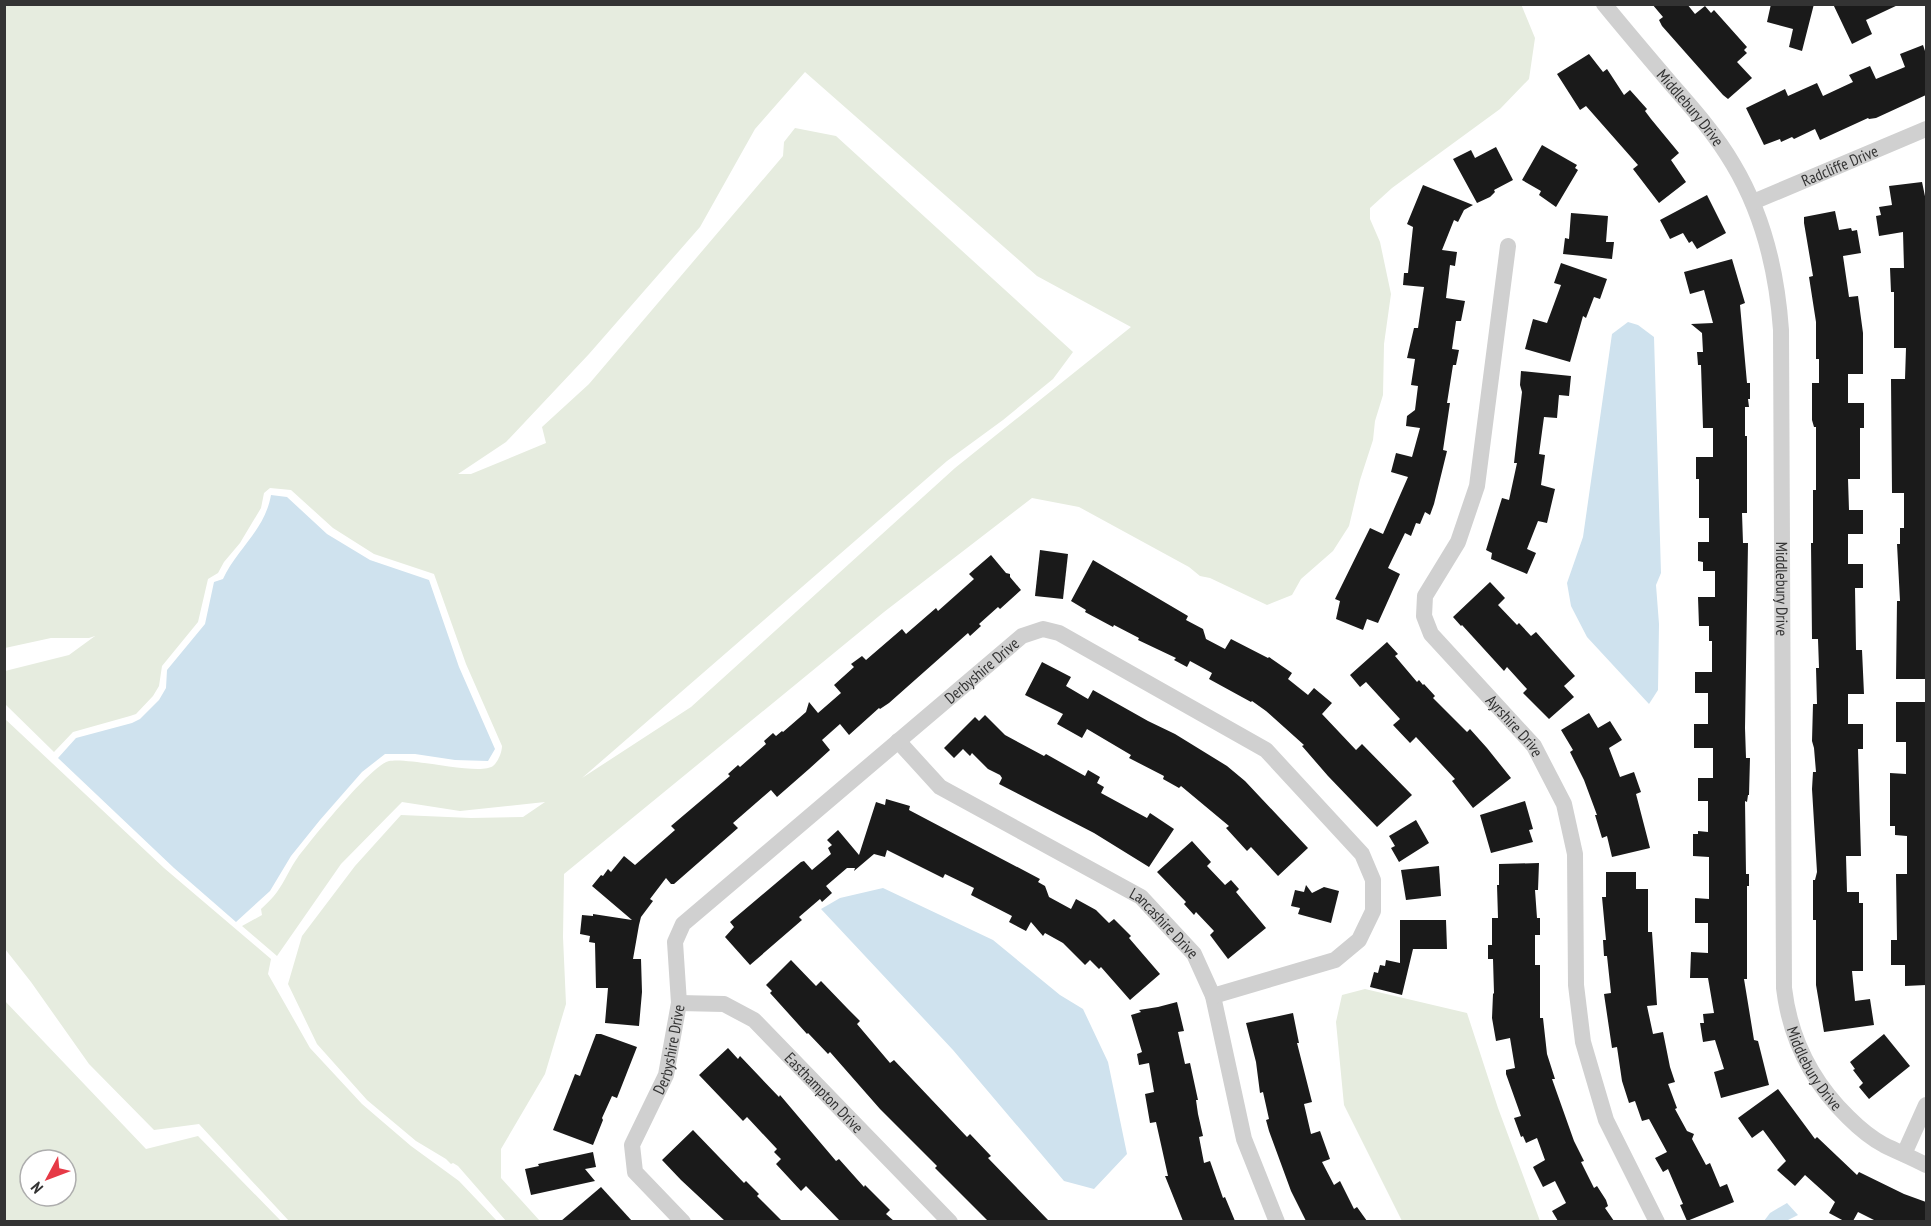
<svg xmlns="http://www.w3.org/2000/svg" width="1931" height="1226" viewBox="0 0 1931 1226" font-family="'PT Sans Narrow',sans-serif">
	<rect width="100%" height="100%" fill="#fff"/>
	<!-- green -->
	<g fill="#e6ecdf" fill-rule="evenodd">
		<path d="M1521 4 1535 38 1529 79 1500 109 1392 188 1370 208V219L1380 242 1391 294 1384 344 1383 395 1375 421 1373 440 1360 480 1349 526 1333 551 1301 579 1292 595 1267 605 1210 578 1200 576 1189 567 1079 507 1032 498 884 612 564 874 563 937 566 1004 545 1074 501 1149V1178L540 1221H506L458 1166 453 1163 451 1164 446 1159 416 1141 367 1100 317 1044 288 984 302 936 355 866 401 815 471 818 523 817 545 802 460 811 402 802 341 864 277 956 242 926 262 915 261 909C267 903 273 898 277 892 285 881 290 868 298 857 312 839 371 765 389 761 410 757 480 776 493 766 498 762 502 752 502 746L466 664 434 574 374 554 333 528 291 490 270 488 264 493 261 508 240 543 224 562 218 573 208 579 198 622 162 666 159 686 153 696 136 714 130 716 73 732 54 752 5 704V671L69 655 95 636 89 638H51L5 648V5ZM805 72 1037 276 1131 327 955 468 691 707 582 778 947 461 1003 420 1053 379 1073 352 836 136 795 128 784 142 783 156 589 384 542 427 546 443 471 474H458L506 442 589 354 700 227 755 129Z"/>
		<polygon points="4,718 164,868 271,959 268,974 310,1048 362,1104 411,1146 459,1181 497,1221 289,1221 199,1124 154,1130 89,1064 31,982 5,949"/>
		<polygon points="1365,989 1467,1013 1498,1108 1540,1221 1402,1221 1344,1105 1336,1022 1342,995"/>
		<path d="M4 1000 146 1149 198 1136 281 1221H5ZM30 1160H66V1196H30Z"/>
	</g>
	<!-- water -->
	<g fill="#cfe2ee">
		<polygon points="1628,322 1638,325 1654,337 1661,573 1656,585 1659,624 1658,690 1649,704 1587,637 1571,606 1567,583 1583,537 1612,334"/>
		<path d="M271 495 287 497 327 534 370 560 429 580 459 667 495 749 488 761 455 760 415 754H385L362 772 320 820 291 856 270 891 236 922 174 868 58 758 76 738 132 723 140 719 159 700 166 688 167 670 205 624 214 582 223 579C237 549 265 530 271 495Z"/>
		<polygon points="883,888 993,940 1060,995 1083,1009 1108,1062 1127,1154 1094,1189 1064,1181 953,1050 821,909 840,898"/>
		<polygon points="1787,1203 1798,1215 1786,1221 1764,1221 1770,1213"/>
	</g>
	<!-- building -->
	<g fill="#1a1a1a">
		<polygon points="1652,4 1687,4 1695,14 1705,6 1711,13 1714,10 1747,47 1744,50 1747,53 1737,62 1752,78 1728,99 1723,95 1662,26 1659,20 1663,17"/>
		<polygon points="1771,4 1814,4 1802,51 1789,47 1793,29 1767,22"/>
		<polygon points="1833,4 1900,4 1866,20 1872,34 1852,44"/>
		<polygon points="1923,45 1926,54 1926,95 1876,118 1869,119 1868,118 1820,140 1815,129 1794,139 1792,137 1781,142 1780,139 1764,145 1746,108 1785,89 1788,96 1817,83 1823,96 1853,82 1849,75 1870,66 1876,79 1905,67 1900,54"/>
		<polygon points="1589,54 1603,72 1607,69 1611,75 1624,95 1630,90 1647,109 1645,111 1651,119 1679,153 1671,160 1686,182 1659,203 1633,169 1638,165 1586,106 1580,110 1557,74"/>
		<polygon points="1542,145 1577,165 1575,168 1578,170 1556,207 1539,195 1541,191 1522,180"/>
		<polygon points="1496,147 1513,180 1494,190 1495,192 1490,197 1477,203 1453,159 1471,150 1475,158"/>
		<polygon points="1922,182 1926,201 1926,679 1896,679 1897,601 1900,601 1897,544 1900,544 1900,528 1904,528 1904,493 1892,493 1891,379 1905,379 1906,348 1894,348 1894,292 1891,292 1890,268 1904,268 1903,232 1879,236 1876,216 1881,215 1879,207 1892,205 1889,186"/>
		<polygon points="1423,185 1473,205 1464,210 1458,222 1454,220 1442,250 1457,252 1455,266 1450,265 1446,298 1465,301 1461,321 1456,321 1452,349 1459,350 1456,365 1453,365 1447,403 1450,403 1443,450 1447,451 1434,504 1430,515 1425,512 1420,524 1416,523 1411,536 1405,533 1388,568 1400,574 1378,623 1367,619 1363,630 1336,619 1340,601 1335,599 1370,528 1383,534 1408,477 1391,472 1396,453 1412,457 1420,428 1406,426 1407,416 1415,410 1418,386 1411,385 1415,359 1407,358 1414,328 1418,328 1424,287 1403,285 1404,273 1408,273 1413,227 1407,224"/>
		<polygon points="1707,195 1726,233 1697,249 1692,241 1689,243 1683,233 1670,239 1660,220"/>
		<polygon points="1835,211 1839,230 1851,228 1852,231 1857,230 1861,253 1843,256 1849,297 1858,296 1863,333 1863,374 1848,374 1848,403 1864,403 1864,428 1860,428 1860,479 1848,479 1849,510 1863,510 1863,534 1848,534 1848,564 1863,564 1863,588 1855,588 1856,650 1862,650 1864,694 1848,694 1848,724 1863,724 1863,749 1858,749 1861,856 1846,856 1847,892 1859,892 1859,903 1863,903 1863,971 1852,971 1855,1001 1870,999 1874,1025 1824,1032 1816,985 1816,920 1813,920 1813,880 1815,880 1817,872 1812,789 1813,772 1816,772 1814,748 1812,741 1813,704 1817,704 1816,668 1819,668 1818,639 1812,639 1811,543 1813,543 1813,490 1816,490 1816,427 1814,427 1812,420 1812,383 1819,383 1819,359 1816,359 1816,322 1809,277 1813,276 1804,223 1804,217"/>
		<polygon points="1571,213 1608,216 1606,242 1614,242 1612,259 1563,254 1565,238 1569,239"/>
		<polygon points="1732,259 1745,303 1740,305 1747,383 1750,383 1750,399 1748,399 1749,407 1745,407 1745,436 1747,436 1747,513 1742,513 1743,543 1748,543 1745,728 1746,758 1750,758 1749,795 1748,795 1747,802 1745,801 1746,874 1749,874 1749,886 1747,886 1747,979 1744,979 1754,1040 1758,1041 1769,1085 1721,1098 1714,1072 1724,1069 1715,1040 1703,1042 1700,1023 1704,1023 1703,1014 1714,1013 1708,978 1690,978 1691,952 1708,953 1708,923 1695,923 1695,898 1709,899 1709,857 1693,856 1693,834 1698,834 1698,831 1708,832 1708,801 1698,801 1698,778 1713,778 1713,748 1694,748 1694,724 1708,724 1708,693 1695,693 1695,672 1712,672 1712,641 1709,641 1709,626 1699,626 1698,597 1715,597 1715,571 1703,571 1703,562 1698,561 1698,542 1709,542 1709,518 1699,518 1699,479 1696,479 1696,457 1713,457 1713,428 1703,428 1701,365 1698,365 1697,352 1703,352 1702,333 1691,324 1713,323 1704,290 1690,294 1684,272"/>
		<polygon points="1561,263 1607,279 1600,299 1594,297 1586,318 1583,316 1570,362 1525,349 1533,319 1547,323 1561,285 1554,283"/>
		<polygon points="1521,371 1571,376 1569,396 1559,395 1557,418 1544,417 1539,454 1545,455 1541,485 1555,489 1547,523 1538,521 1527,549 1536,553 1527,574 1491,559 1492,553 1486,550 1502,498 1509,500 1517,463 1514,463 1522,392 1520,385"/>
		<polygon points="1040,550 1068,554 1063,599 1035,596"/>
		<polygon points="991,555 1006,573 1010,574 1010,577 1021,590 1000,609 998,607 979,624 981,626 970,636 968,633 889,703 880,709 879,708 849,735 840,724 822,740 830,750 809,769 777,797 771,790 733,823 738,828 674,884 671,884 666,878 650,899 653,901 641,917 639,925 633,959 641,959 642,992 639,1026 605,1023 608,988 596,988 595,943 589,942 590,936 580,934 582,915 593,916 593,914 632,920 592,886 601,875 603,876 608,869 611,872 624,856 635,865 675,830 671,826 730,776 728,774 738,765 740,767 766,744 764,741 773,733 776,736 782,731 783,732 806,712 809,702 818,713 841,693 834,685 854,667 851,664 862,656 866,660 902,629 906,634 936,608 938,611 974,579 969,574"/>
		<polygon points="1093,560 1188,616 1186,620 1203,629 1206,639 1225,649 1231,639 1268,658 1269,657 1292,673 1288,679 1308,695 1314,688 1332,703 1322,714 1356,750 1362,744 1412,795 1377,827 1328,776 1302,746 1304,745 1266,711 1252,701 1251,702 1209,679 1212,673 1190,661 1187,667 1174,660 1176,658 1138,640 1139,638 1114,625 1113,627 1085,612 1086,610 1071,601"/>
		<polygon points="1490,582 1505,598 1498,605 1517,625 1519,623 1531,636 1536,632 1575,676 1564,686 1574,697 1549,719 1523,693 1527,689 1507,667 1504,671 1462,625 1461,626 1453,617"/>
		<polygon points="1387,642 1398,654 1395,656 1417,682 1419,680 1423,685 1424,684 1435,696 1433,698 1467,732 1470,729 1487,748 1511,778 1473,808 1452,781 1455,779 1416,737 1410,743 1393,725 1400,719 1366,682 1360,687 1350,675"/>
		<polygon points="1042,662 1071,677 1066,686 1088,699 1093,690 1148,721 1175,734 1227,766 1245,781 1308,848 1278,876 1251,847 1247,851 1226,828 1229,826 1181,786 1179,788 1163,779 1164,776 1129,758 1131,755 1087,729 1082,738 1057,724 1063,714 1025,695"/>
		<polygon points="1896,702 1926,702 1926,985 1905,986 1905,965 1891,965 1891,940 1897,940 1896,874 1907,874 1907,836 1895,835 1895,826 1890,826 1890,773 1906,774 1906,742 1896,742"/>
		<polygon points="1589,713 1598,728 1610,721 1622,740 1609,748 1620,777 1634,772 1641,792 1636,794 1650,848 1612,857 1607,836 1602,838 1595,815 1597,815 1584,780 1570,752 1573,750 1561,730"/>
		<polygon points="985,715 1005,735 1044,756 1046,754 1085,776 1088,770 1100,777 1097,783 1104,787 1101,793 1147,818 1150,813 1174,829 1149,867 1094,833 999,784 1002,778 1000,775 988,769 972,753 970,756 963,749 954,758 944,748 975,717 979,721"/>
		<polygon points="886,799 910,806 909,810 1040,879 1038,882 1045,886 1049,897 1071,909 1076,899 1096,910 1109,923 1114,919 1131,936 1129,938 1160,974 1130,1000 1101,967 1099,969 1090,960 1085,965 1063,943 1045,933 1043,936 1031,922 1026,931 1009,922 1012,916 971,895 974,888 945,874 943,878 887,850 885,857 874,854 854,871 855,868 847,868 826,886 832,893 822,902 820,899 799,917 802,920 750,965 725,937 734,927 730,922 801,862 804,861 812,870 831,854 828,848 832,845 827,840 838,830 859,855 876,802 885,805"/>
		<polygon points="1525,801 1533,829 1529,830 1533,842 1491,853 1480,815"/>
		<polygon points="1416,820 1429,843 1399,862 1391,848 1395,846 1389,836"/>
		<polygon points="1192,841 1211,862 1207,866 1225,885 1231,880 1239,889 1236,892 1266,928 1228,959 1210,935 1214,931 1196,912 1194,915 1184,904 1186,902 1157,872"/>
		<polygon points="1539,863 1538,890 1535,890 1537,918 1540,918 1540,935 1535,935 1535,965 1540,965 1540,1018 1543,1018 1547,1054 1555,1079 1552,1079 1574,1141 1584,1161 1581,1162 1594,1188 1597,1186 1606,1200 1608,1206 1605,1208 1614,1221 1558,1221 1552,1211 1566,1203 1555,1181 1543,1187 1533,1167 1545,1160 1537,1138 1526,1143 1523,1136 1521,1137 1514,1118 1521,1116 1506,1074 1506,1070 1515,1068 1510,1038 1496,1041 1492,1018 1493,994 1494,993 1493,959 1488,959 1488,945 1492,945 1492,918 1498,918 1497,885 1499,885 1499,864"/>
		<polygon points="1439,866 1441,896 1406,900 1401,870"/>
		<polygon points="1606,872 1636,872 1636,889 1648,889 1648,932 1652,932 1657,1005 1647,1006 1653,1034 1663,1032 1670,1067 1675,1082 1668,1084 1677,1108 1675,1109 1687,1131 1694,1134 1692,1139 1706,1165 1710,1163 1720,1187 1727,1184 1734,1202 1687,1221 1680,1205 1683,1204 1668,1169 1663,1172 1655,1158 1667,1152 1649,1119 1642,1121 1635,1101 1629,1103 1622,1081 1617,1047 1612,1048 1604,994 1611,993 1607,956 1604,956 1603,940 1606,940 1602,897 1606,897"/>
		<polygon points="1306,885 1312,893 1324,887 1339,891 1331,923 1298,914 1300,908 1291,906 1295,890 1304,892"/>
		<polygon points="1400,920 1446,920 1447,949 1413,949 1402,995 1370,987 1374,972 1378,973 1380,965 1385,966 1386,960 1400,963"/>
		<polygon points="791,960 816,986 821,981 847,1008 860,1021 857,1024 890,1063 894,1060 967,1137 970,1134 991,1156 988,1158 1049,1221 988,1221 935,1168 937,1166 880,1109 830,1052 828,1054 808,1033 807,1034 770,993 772,991 766,985"/>
		<polygon points="1177,1002 1184,1031 1178,1032 1185,1064 1190,1063 1198,1100 1196,1100 1198,1114 1203,1136 1199,1137 1204,1163 1210,1161 1223,1198 1225,1197 1235,1221 1183,1221 1165,1176 1168,1176 1156,1122 1150,1123 1145,1094 1154,1092 1149,1063 1139,1065 1137,1054 1142,1052 1131,1015 1141,1012 1139,1010 1158,1007"/>
		<polygon points="1293,1013 1299,1043 1297,1043 1312,1102 1304,1104 1311,1134 1320,1131 1330,1159 1322,1162 1334,1185 1340,1181 1354,1209 1357,1207 1367,1221 1306,1221 1291,1191 1269,1131 1266,1120 1269,1119 1263,1092 1260,1093 1256,1062 1246,1023"/>
		<polygon points="596,1034 601,1034 637,1047 617,1098 612,1096 602,1118 603,1120 593,1145 553,1130 575,1074 580,1076"/>
		<polygon points="1884,1034 1910,1066 1869,1099 1859,1087 1863,1083 1853,1070 1855,1069 1850,1062"/>
		<polygon points="728,1048 738,1059 740,1056 779,1097 780,1095 836,1161 839,1159 864,1187 865,1185 890,1210 886,1214 894,1221 840,1221 806,1186 801,1191 776,1164 781,1159 774,1152 777,1149 747,1117 743,1121 699,1075"/>
		<polygon points="1778,1089 1815,1139 1817,1137 1857,1175 1859,1172 1904,1194 1926,1202 1926,1221 1876,1221 1858,1212 1853,1221 1844,1221 1829,1213 1835,1202 1805,1175 1795,1186 1777,1170 1786,1161 1763,1130 1752,1138 1738,1118"/>
		<polygon points="693,1130 744,1183 746,1181 759,1194 757,1196 782,1221 725,1221 681,1180 662,1160"/>
		<polygon points="593,1152 596,1167 585,1169 595,1181 531,1195 525,1169 539,1166 538,1164"/>
		<polygon points="601,1187 632,1221 561,1221"/>
	</g>
	<g fill="none" stroke-linecap="round" stroke-linejoin="round">
		<!-- minor -->
		<g stroke="#d0d0d0" stroke-width="16">
			<path id="s1" d="M1604 4C1626 31 1649 58 1672 85 1694 110 1716 135 1733 164 1763 214 1777 273 1781 330L1784 988C1790 1038 1812 1082 1848 1117 1859 1128 1871 1138 1884 1145 1898 1152 1913 1158 1926 1165"/>
			<path id="s2" d="M1753 202 1926 129"/>
			<path id="s3" d="M1508 246 1477 486 1458 542 1425 596 1424 616 1431 634 1534 746 1564 804 1575 854 1576 985 1583 1042 1606 1120 1657 1222"/>
			<path id="s4" d="M898 741 940 787 1141 897 1194 954 1213 996 1244 1139 1277 1222"/>
			<path id="s5" d="M679 1003 724 1004 754 1020 950 1222"/>
			<polyline points="1904,1154 1926,1105"/>
			<path id="s6" d="M683 1222 635 1172 632 1145 666 1075 679 1003 675 942 683 924 1022 636 1043 629 1059 633 1266 750 1362 854 1373 880V911L1359 940 1335 960 1213 996"/>
		</g>
	</g>
	<g text-anchor="middle" stroke-width="6" stroke-linejoin="round" paint-order="stroke">
		<!-- street labels -->
		<g font-size="16" fill="#333" stroke="#fff">
			<text dy="6" stroke="none"><textPath href="#s1" startOffset="135">Middlebury Drive</textPath></text>
			<text dy="6" stroke="none"><textPath href="#s2" startOffset="94">Radcliffe Drive</textPath></text>
			<text dy="6" stroke="none"><textPath href="#s1" startOffset="639">Middlebury Drive</textPath></text>
			<text dy="6" stroke="none"><textPath href="#s6" startOffset="720">Derbyshire Drive</textPath></text>
			<text dy="6" stroke="none"><textPath href="#s3" startOffset="528">Ayrshire Drive</textPath></text>
			<text dy="6" stroke="none"><textPath href="#s4" startOffset="326">Lancashire Drive</textPath></text>
			<text dy="6" stroke="none"><textPath href="#s6" startOffset="200">Derbyshire Drive</textPath></text>
			<text dy="6" stroke="none"><textPath href="#s1" startOffset="1125">Middlebury Drive</textPath></text>
			<text dy="6" stroke="none"><textPath href="#s5" startOffset="180">Easthampton Drive</textPath></text>
		</g>
	</g>
	<!-- border -->
	<rect width="1931" height="1226" fill="none" stroke="#333333" stroke-width="12"/>
	<!-- north arrow -->
	<g transform="translate(48 1178) rotate(229)"><circle r="28" fill="#ffffff" stroke="#adadad" stroke-width="1.5"/>
	<path d="M0-4.5L10 22L0 15L-10 22Z" fill="#e63946"/>
	<text y="-9" font-size="16" font-weight="bold" text-anchor="middle" fill="#333333">N</text>
	</g>
</svg>
